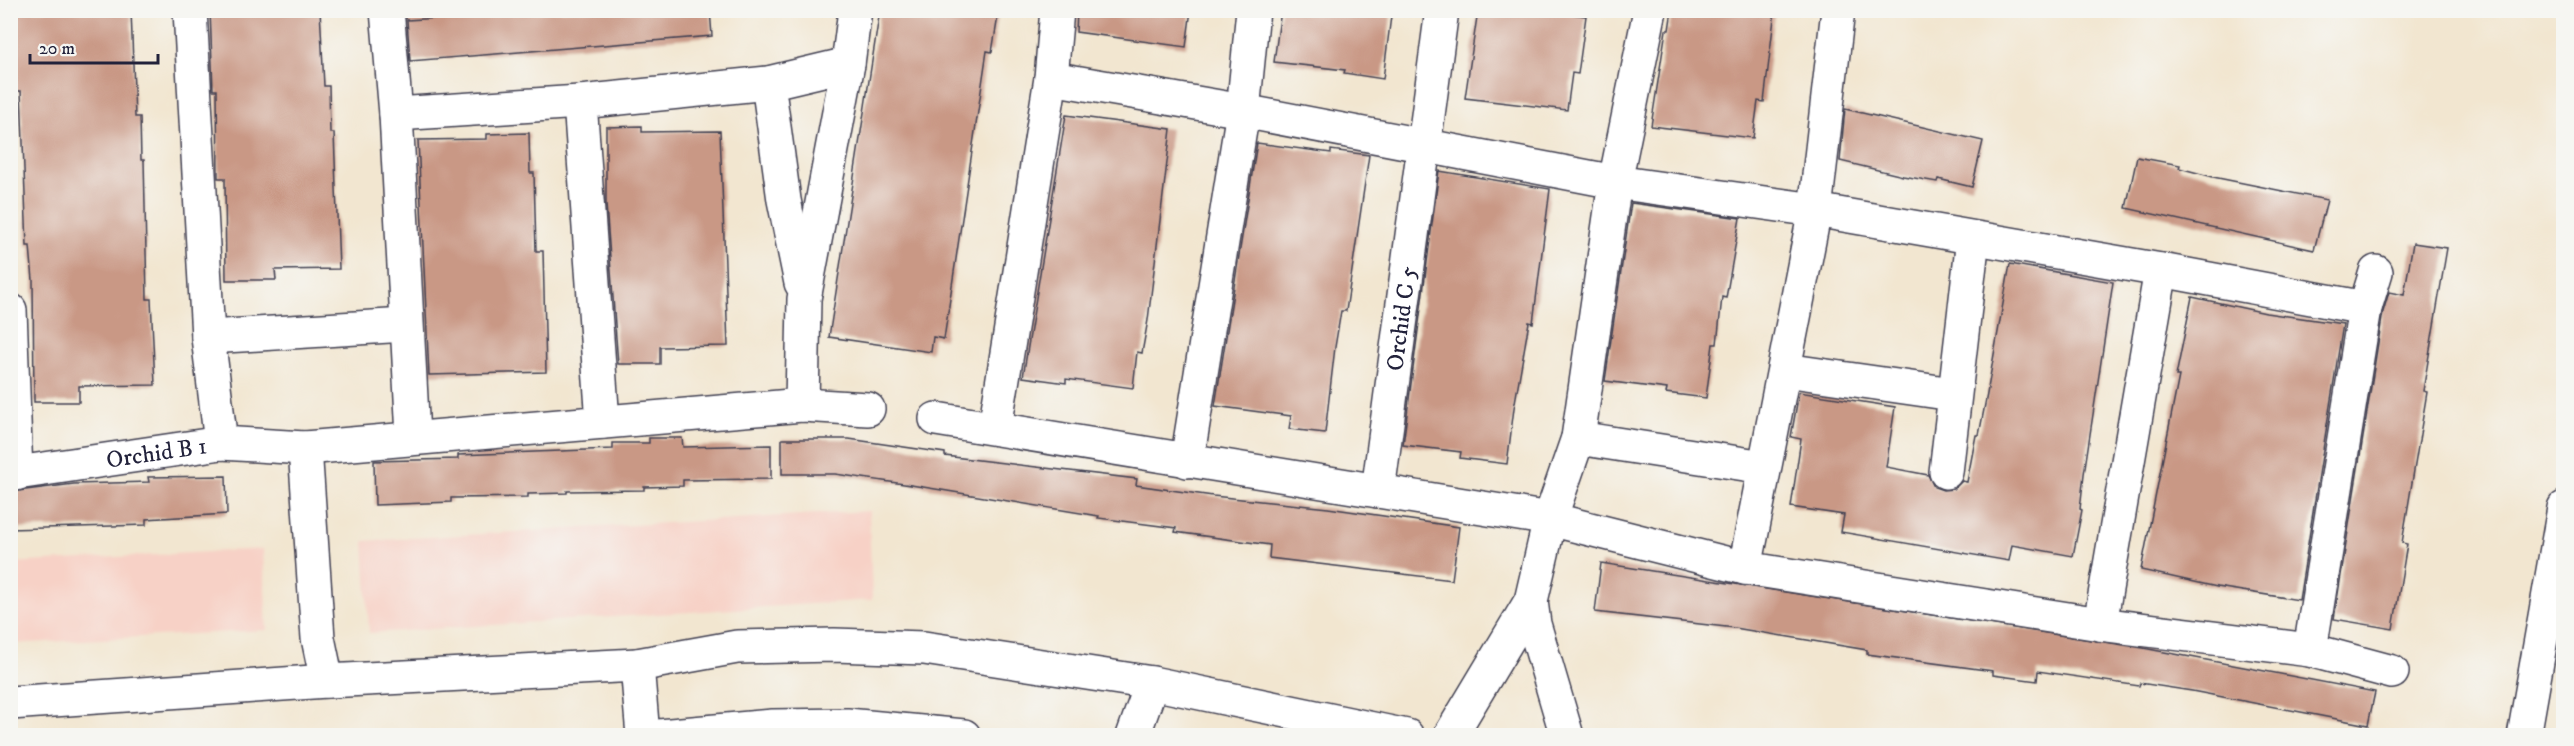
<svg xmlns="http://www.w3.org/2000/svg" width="2574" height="746" viewBox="0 0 2574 746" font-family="'IM FELL DW Pica',serif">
	<rect width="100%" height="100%" fill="#f6f6f2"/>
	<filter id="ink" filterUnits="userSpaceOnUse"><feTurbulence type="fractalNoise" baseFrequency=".0167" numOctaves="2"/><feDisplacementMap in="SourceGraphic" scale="12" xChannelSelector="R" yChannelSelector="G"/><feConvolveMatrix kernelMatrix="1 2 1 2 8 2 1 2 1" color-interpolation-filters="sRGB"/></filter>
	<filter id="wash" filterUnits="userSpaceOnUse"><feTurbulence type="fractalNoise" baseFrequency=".008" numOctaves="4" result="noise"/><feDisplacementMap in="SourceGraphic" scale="24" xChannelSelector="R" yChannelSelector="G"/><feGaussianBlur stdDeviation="1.35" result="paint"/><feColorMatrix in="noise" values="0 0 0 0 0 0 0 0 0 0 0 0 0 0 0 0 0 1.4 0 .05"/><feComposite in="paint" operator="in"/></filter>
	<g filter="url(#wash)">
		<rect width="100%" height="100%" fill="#f2e6d0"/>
		<!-- built -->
		<g fill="#f7d1c6">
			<polygon points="869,511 872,600 369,633 364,541"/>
			<polygon points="263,549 267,630 11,644 11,563"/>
		</g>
		<g id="blocks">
			<!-- building -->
			<g fill="#c99885">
				<polygon points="15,10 131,10 135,117 140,117 141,160 144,160 147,299 151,299 155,385 79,386 79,402 34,402 33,280 30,246 27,246 21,91 16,91"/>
				<polygon points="210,10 320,10 324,86 329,86 330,133 334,133 339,269 275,270 276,280 226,280 225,178 218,178 217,90 213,90"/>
				<polygon points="573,10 710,10 712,36 410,61 407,20"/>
				<polygon points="880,10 999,10 992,52 987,51 944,339 933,337 931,352 829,337"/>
				<polygon points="1077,10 1191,10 1186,47 1076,32"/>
				<polygon points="1281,10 1347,10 1391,16 1383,79 1344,73 1345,70 1274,62"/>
				<polygon points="1478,10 1542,10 1586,16 1578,74 1572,73 1567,110 1465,98"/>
				<polygon points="1672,10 1775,10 1764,102 1758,101 1753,138 1651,126 1666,30 1669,30"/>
				<polygon points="1845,109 1983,141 1972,187 1938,179 1937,182 1903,176 1840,161"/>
				<polygon points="1066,115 1171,129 1148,320 1142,353 1137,352 1133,388 1066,379 1066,383 1023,377"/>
				<polygon points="642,126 642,132 720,131 728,346 660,347 660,364 618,364 606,204 606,127"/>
				<polygon points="529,133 530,173 534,173 536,251 543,251 546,372 429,375 418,140 487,139 487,134"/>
				<polygon points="1257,143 1331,153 1331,150 1369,155 1346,311 1341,311 1335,347 1325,433 1289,429 1291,416 1215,406"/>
				<polygon points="2137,157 2180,165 2179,168 2213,177 2327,200 2314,250 2126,208"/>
				<polygon points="1439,171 1550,189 1533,323 1529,322 1514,408 1507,464 1460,458 1461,452 1403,445"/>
				<polygon points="1631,203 1740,218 1726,298 1722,297 1717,344 1713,344 1706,398 1666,393 1667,389 1605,381"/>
				<polygon points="2413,243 2447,248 2423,391 2427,392 2402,543 2407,544 2393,629 2334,619 2383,312 2389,292 2404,295"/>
				<polygon points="2010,264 2113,282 2084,474 2080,509 2082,510 2073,556 2012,545 2009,561 1841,532 1844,515 1791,507 1801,439 1791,437 1799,392 1895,407 1886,467 1928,475 1934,487 1943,490 1954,489 1962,481 1967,482 1976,435 1979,435 1987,394"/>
				<polygon points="2192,297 2266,313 2343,324 2299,600 2217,587 2141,570 2179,376 2176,376"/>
				<polygon points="649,438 682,438 683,447 771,445 771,479 683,480 683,486 644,487 644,490 567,491 567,493 528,494 528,497 451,498 451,502 375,505 374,461 458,459 458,455 613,449 613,443 649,443"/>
				<polygon points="782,439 849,439 945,453 945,456 1137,479 1136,485 1213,496 1328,508 1459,527 1452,580 1269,558 1270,545 1175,532 1176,528 1098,518 1099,516 911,485 835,474 782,474"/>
				<polygon points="226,476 227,514 146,519 146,525 10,529 10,492 74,484 149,482 148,477"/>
				<polygon points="1601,563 2143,648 2375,692 2368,725 2192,691 2140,683 2139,686 2038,671 2037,681 1993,675 1993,671 1867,654 1867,650 1735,628 1595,612"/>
			</g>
		</g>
	</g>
	<g filter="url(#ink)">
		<use href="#blocks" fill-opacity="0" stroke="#413f51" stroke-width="1.5"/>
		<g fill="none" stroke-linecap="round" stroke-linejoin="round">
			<defs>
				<g id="minor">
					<polyline points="190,10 208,337 221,443"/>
					<polyline points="387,10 396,114 413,436"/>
					<polyline points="1051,78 1243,111 1615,182 1815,210 2161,270 2365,308"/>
					<polyline points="768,83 784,200 801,283"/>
					<polyline points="580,102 603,422"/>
					<polyline points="396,114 580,102 768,83 848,64"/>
					<polyline points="10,310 16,474"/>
					<polyline points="208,337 406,325"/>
					<polyline points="1785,370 1953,394"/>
					<polyline points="802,405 804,299 848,64 855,10"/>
					<polyline points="936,419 1550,519 1745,568 2100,624 2310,650 2392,672"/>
					<polyline points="995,428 1051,78 1057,10"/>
					<polyline points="1578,438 1764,467"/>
					<polyline points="305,448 318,638 327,681"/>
					<polyline points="1187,461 1243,111 1253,10"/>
					<polyline points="1946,472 1973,238"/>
					<path id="s1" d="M10 474 221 443 305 448 802 405 868 409"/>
					<path id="s2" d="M1378 491 1442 10"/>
					<polyline points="1745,568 1815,210 1838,10"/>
					<polyline points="1531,601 1534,624 1567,736"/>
					<polyline points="2100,624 2161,270"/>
					<polyline points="2310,650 2365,308 2376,272"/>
					<polyline points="637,665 643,736"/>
					<polyline points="10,703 327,681 637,665 737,647 834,645 924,648 1152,683 1407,736"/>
					<polyline points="659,736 773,726 847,725 964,736"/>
					<polyline points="1133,736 1152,683"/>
					<polyline points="1450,736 1531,601 1550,519 1578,438 1615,182 1650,10"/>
					<polyline points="2524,736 2564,508"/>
				</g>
			</defs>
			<!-- minor casing -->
			<use href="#minor" stroke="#413f51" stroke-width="36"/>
			<!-- minor -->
			<use href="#minor" stroke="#fff" stroke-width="33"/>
		</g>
	</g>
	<g text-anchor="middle" stroke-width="4.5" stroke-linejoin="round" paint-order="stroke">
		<!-- street labels -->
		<g font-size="24" fill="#22223b" stroke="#f6f6f2">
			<text dy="8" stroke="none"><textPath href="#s2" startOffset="174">Orchid C 5</textPath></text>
			<text dy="8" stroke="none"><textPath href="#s1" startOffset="148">Orchid B 1</textPath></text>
		</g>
	</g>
	<!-- margin -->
	<rect width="2574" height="746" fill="none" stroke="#f6f6f2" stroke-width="36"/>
	<!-- scale -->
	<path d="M30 54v9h128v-9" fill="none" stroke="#22223b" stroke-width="3"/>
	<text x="39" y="54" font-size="18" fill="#22223b" stroke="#f6f6f2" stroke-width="4.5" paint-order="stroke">20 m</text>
</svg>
